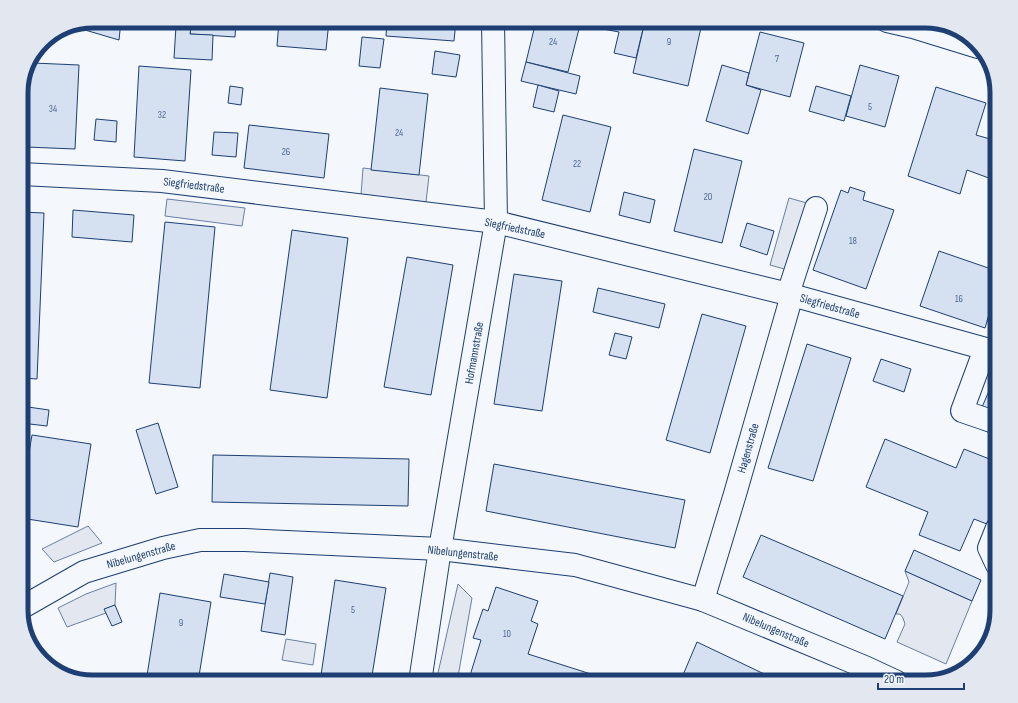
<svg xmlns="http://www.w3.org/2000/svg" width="1018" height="703" viewBox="0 0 1018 703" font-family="'Sofia Sans Condensed',sans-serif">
	<rect width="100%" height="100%" fill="#f4f7fb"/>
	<!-- parking -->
	<g fill="#e3e8f0" stroke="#687fa3">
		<polygon points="363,168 429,176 426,202 361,195"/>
		<polygon points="789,198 807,203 788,270 770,265"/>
		<polygon points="167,199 245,208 242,226 165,216"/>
		<polygon points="88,526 102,543 54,562 42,549"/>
		<polygon points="905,571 972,601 946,664 897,642 905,624 903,618 900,614 896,614 909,582"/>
		<polygon points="116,583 115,605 105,609 106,613 67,627 58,608 86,594"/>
		<polygon points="458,584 472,598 457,682 436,682"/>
		<polygon points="286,639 316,644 313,665 282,660"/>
	</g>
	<!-- building -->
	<g fill="#d5e0f0" stroke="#1d3f73">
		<polygon points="93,21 121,21 119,40 85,30 86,22"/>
		<polygon points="192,21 236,21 235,37 190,34"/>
		<polygon points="279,21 329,21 326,50 277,46"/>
		<polygon points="387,21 456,21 454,41 386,36"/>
		<polygon points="536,21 581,21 568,72 526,62"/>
		<polygon points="605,21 645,21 636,58 614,53 619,32 603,29"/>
		<polygon points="645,21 694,21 702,23 688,86 633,73"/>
		<polygon points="176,26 191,27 190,34 213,35 212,60 174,58"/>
		<polygon points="760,32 804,43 790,97 746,85"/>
		<polygon points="362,37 384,39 380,68 359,66"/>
		<polygon points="435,51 460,55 456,77 432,74"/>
		<polygon points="526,62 580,76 576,94 521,81"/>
		<polygon points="33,63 79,65 75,149 26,147 30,68"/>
		<polygon points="722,65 749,73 746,85 761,90 748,134 706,121"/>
		<polygon points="860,65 899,76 885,127 846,116"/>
		<polygon points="139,66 191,70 185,161 134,157"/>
		<polygon points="538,85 559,91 554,112 533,107"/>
		<polygon points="230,86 243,88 241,105 228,103"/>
		<polygon points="816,86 851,96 844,121 809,111"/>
		<polygon points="936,87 986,103 976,135 997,141 997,181 967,170 960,194 908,176"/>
		<polygon points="380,88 428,94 419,175 371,170"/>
		<polygon points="563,115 611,127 590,212 542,200"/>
		<polygon points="96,119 117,121 116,142 94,140"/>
		<polygon points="249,125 329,134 324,178 244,168"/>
		<polygon points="214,132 238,133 236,157 212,155"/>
		<polygon points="694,149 742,161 722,243 674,231"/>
		<polygon points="850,187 865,192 863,200 894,210 866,289 813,270 841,190 848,193"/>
		<polygon points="624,192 655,200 650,223 619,215"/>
		<polygon points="73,210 134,215 132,242 72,237"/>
		<polygon points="21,212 44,213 37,379 21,378"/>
		<polygon points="165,222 215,227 200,388 149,383"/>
		<polygon points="747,223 774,231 767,255 740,246"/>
		<polygon points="292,230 348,238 327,398 270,390"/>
		<polygon points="939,251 997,271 997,289 985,328 920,306"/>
		<polygon points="407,257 453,265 431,395 384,387"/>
		<polygon points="514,274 562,281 542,411 494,404"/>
		<polygon points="598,288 665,304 659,328 593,312"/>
		<polygon points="997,289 997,325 987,321"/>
		<polygon points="702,314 746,326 710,453 666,440"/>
		<polygon points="615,333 632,337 626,359 609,355"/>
		<polygon points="807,344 851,358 813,481 768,468"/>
		<polygon points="881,359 911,369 904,392 873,381"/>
		<polygon points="994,379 997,380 997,436 974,426"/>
		<polygon points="21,406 49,410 47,426 21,423"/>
		<polygon points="158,423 178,487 156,494 136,430"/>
		<polygon points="32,435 91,444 78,527 21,518 21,503 24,484 21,484 21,469 26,470"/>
		<polygon points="885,439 956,468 964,449 997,462 997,461 997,528 974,519 960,551 919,535 928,512 866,487"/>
		<polygon points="213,455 409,459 408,506 212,502"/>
		<polygon points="494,464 685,500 675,548 486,511"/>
		<polygon points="761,535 903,596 885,639 743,577"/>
		<polygon points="914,550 981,580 972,601 905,571"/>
		<polygon points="270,573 293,577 285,635 261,631"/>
		<polygon points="224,574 269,582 265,604 220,597"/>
		<polygon points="335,580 386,588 371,682 320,682"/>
		<polygon points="496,587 538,601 531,621 538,624 528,654 616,682 468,682 481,640 473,638 483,609 488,611"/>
		<polygon points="160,593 211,602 198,682 146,682"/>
		<polygon points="115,605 122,622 112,626 104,609"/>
		<polygon points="697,642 737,661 781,682 680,682"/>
	</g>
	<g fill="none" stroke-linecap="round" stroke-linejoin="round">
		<defs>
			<g id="minor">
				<polyline points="887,21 913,27 978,47"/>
				<polyline points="21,174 162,181 496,222 788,294 997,352"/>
				<polyline points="788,294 816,208"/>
				<polyline points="985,349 962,411 997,423"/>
				<polyline points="997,528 989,548 997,565"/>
				<polyline points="703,600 735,494 792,295"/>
				<polyline points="21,608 84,572 163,548 200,540 245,540 440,549 575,565 703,600 867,668 897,682"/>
				<polyline points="420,682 440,549 496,222 493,21"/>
			</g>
		</defs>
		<!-- minor casing -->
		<use href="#minor" stroke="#1d3f73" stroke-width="24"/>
		<!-- minor -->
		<use href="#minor" stroke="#f4f7fb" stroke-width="22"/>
	</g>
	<g text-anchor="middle" stroke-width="3" stroke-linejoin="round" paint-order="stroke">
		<!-- number labels -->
		<g font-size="10" fill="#4b6792">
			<text x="553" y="45">24</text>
			<text x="669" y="45">9</text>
			<text x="777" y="62">7</text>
			<text x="870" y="110">5</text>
			<text x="53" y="112">34</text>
			<text x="162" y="118">32</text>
			<text x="399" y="136">24</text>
			<text x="286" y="155">26</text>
			<text x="577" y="167">22</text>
			<text x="708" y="200">20</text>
			<text x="853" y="244">18</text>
			<text x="959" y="302">16</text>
			<text x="353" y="613">5</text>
			<text x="181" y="626">9</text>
			<text x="507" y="637">10</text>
		</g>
		<!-- street labels -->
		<g font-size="12" fill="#1d3f73" stroke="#f4f7fb">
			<text transform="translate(194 185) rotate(7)" y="4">Siegfriedstraße</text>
			<text transform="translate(515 228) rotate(12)" y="4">Siegfriedstraße</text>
			<text transform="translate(830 306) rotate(16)" y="4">Siegfriedstraße</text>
			<text transform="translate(474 353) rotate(-80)" y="4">Hofmannstraße</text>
			<text transform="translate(748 448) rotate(-74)" y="4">Hagenstraße</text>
			<text transform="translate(463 553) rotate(6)" y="4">Nibelungenstraße</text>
			<text transform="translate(141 555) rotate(-16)" y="4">Nibelungenstraße</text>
			<text transform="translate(776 630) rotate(23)" y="4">Nibelungenstraße</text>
		</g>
	</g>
	<!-- crop -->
	<path d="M0 0H1018V703H0ZM93 28H925A65 65 0 0 1 990 93V610A65 65 0 0 1 925 675H93A65 65 0 0 1 28 610V93A65 65 0 0 1 93 28Z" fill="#e3e8f0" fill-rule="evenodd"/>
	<path fill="none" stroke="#1d3f73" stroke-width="5" d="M93 28H925A65 65 0 0 1 990 93V610A65 65 0 0 1 925 675H93A65 65 0 0 1 28 610V93A65 65 0 0 1 93 28Z"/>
	<!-- scale -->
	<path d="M878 683v6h86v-6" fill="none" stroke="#1d3f73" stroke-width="2"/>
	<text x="884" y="683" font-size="12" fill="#1d3f73" stroke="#f4f7fb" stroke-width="3" paint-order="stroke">20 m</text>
</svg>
